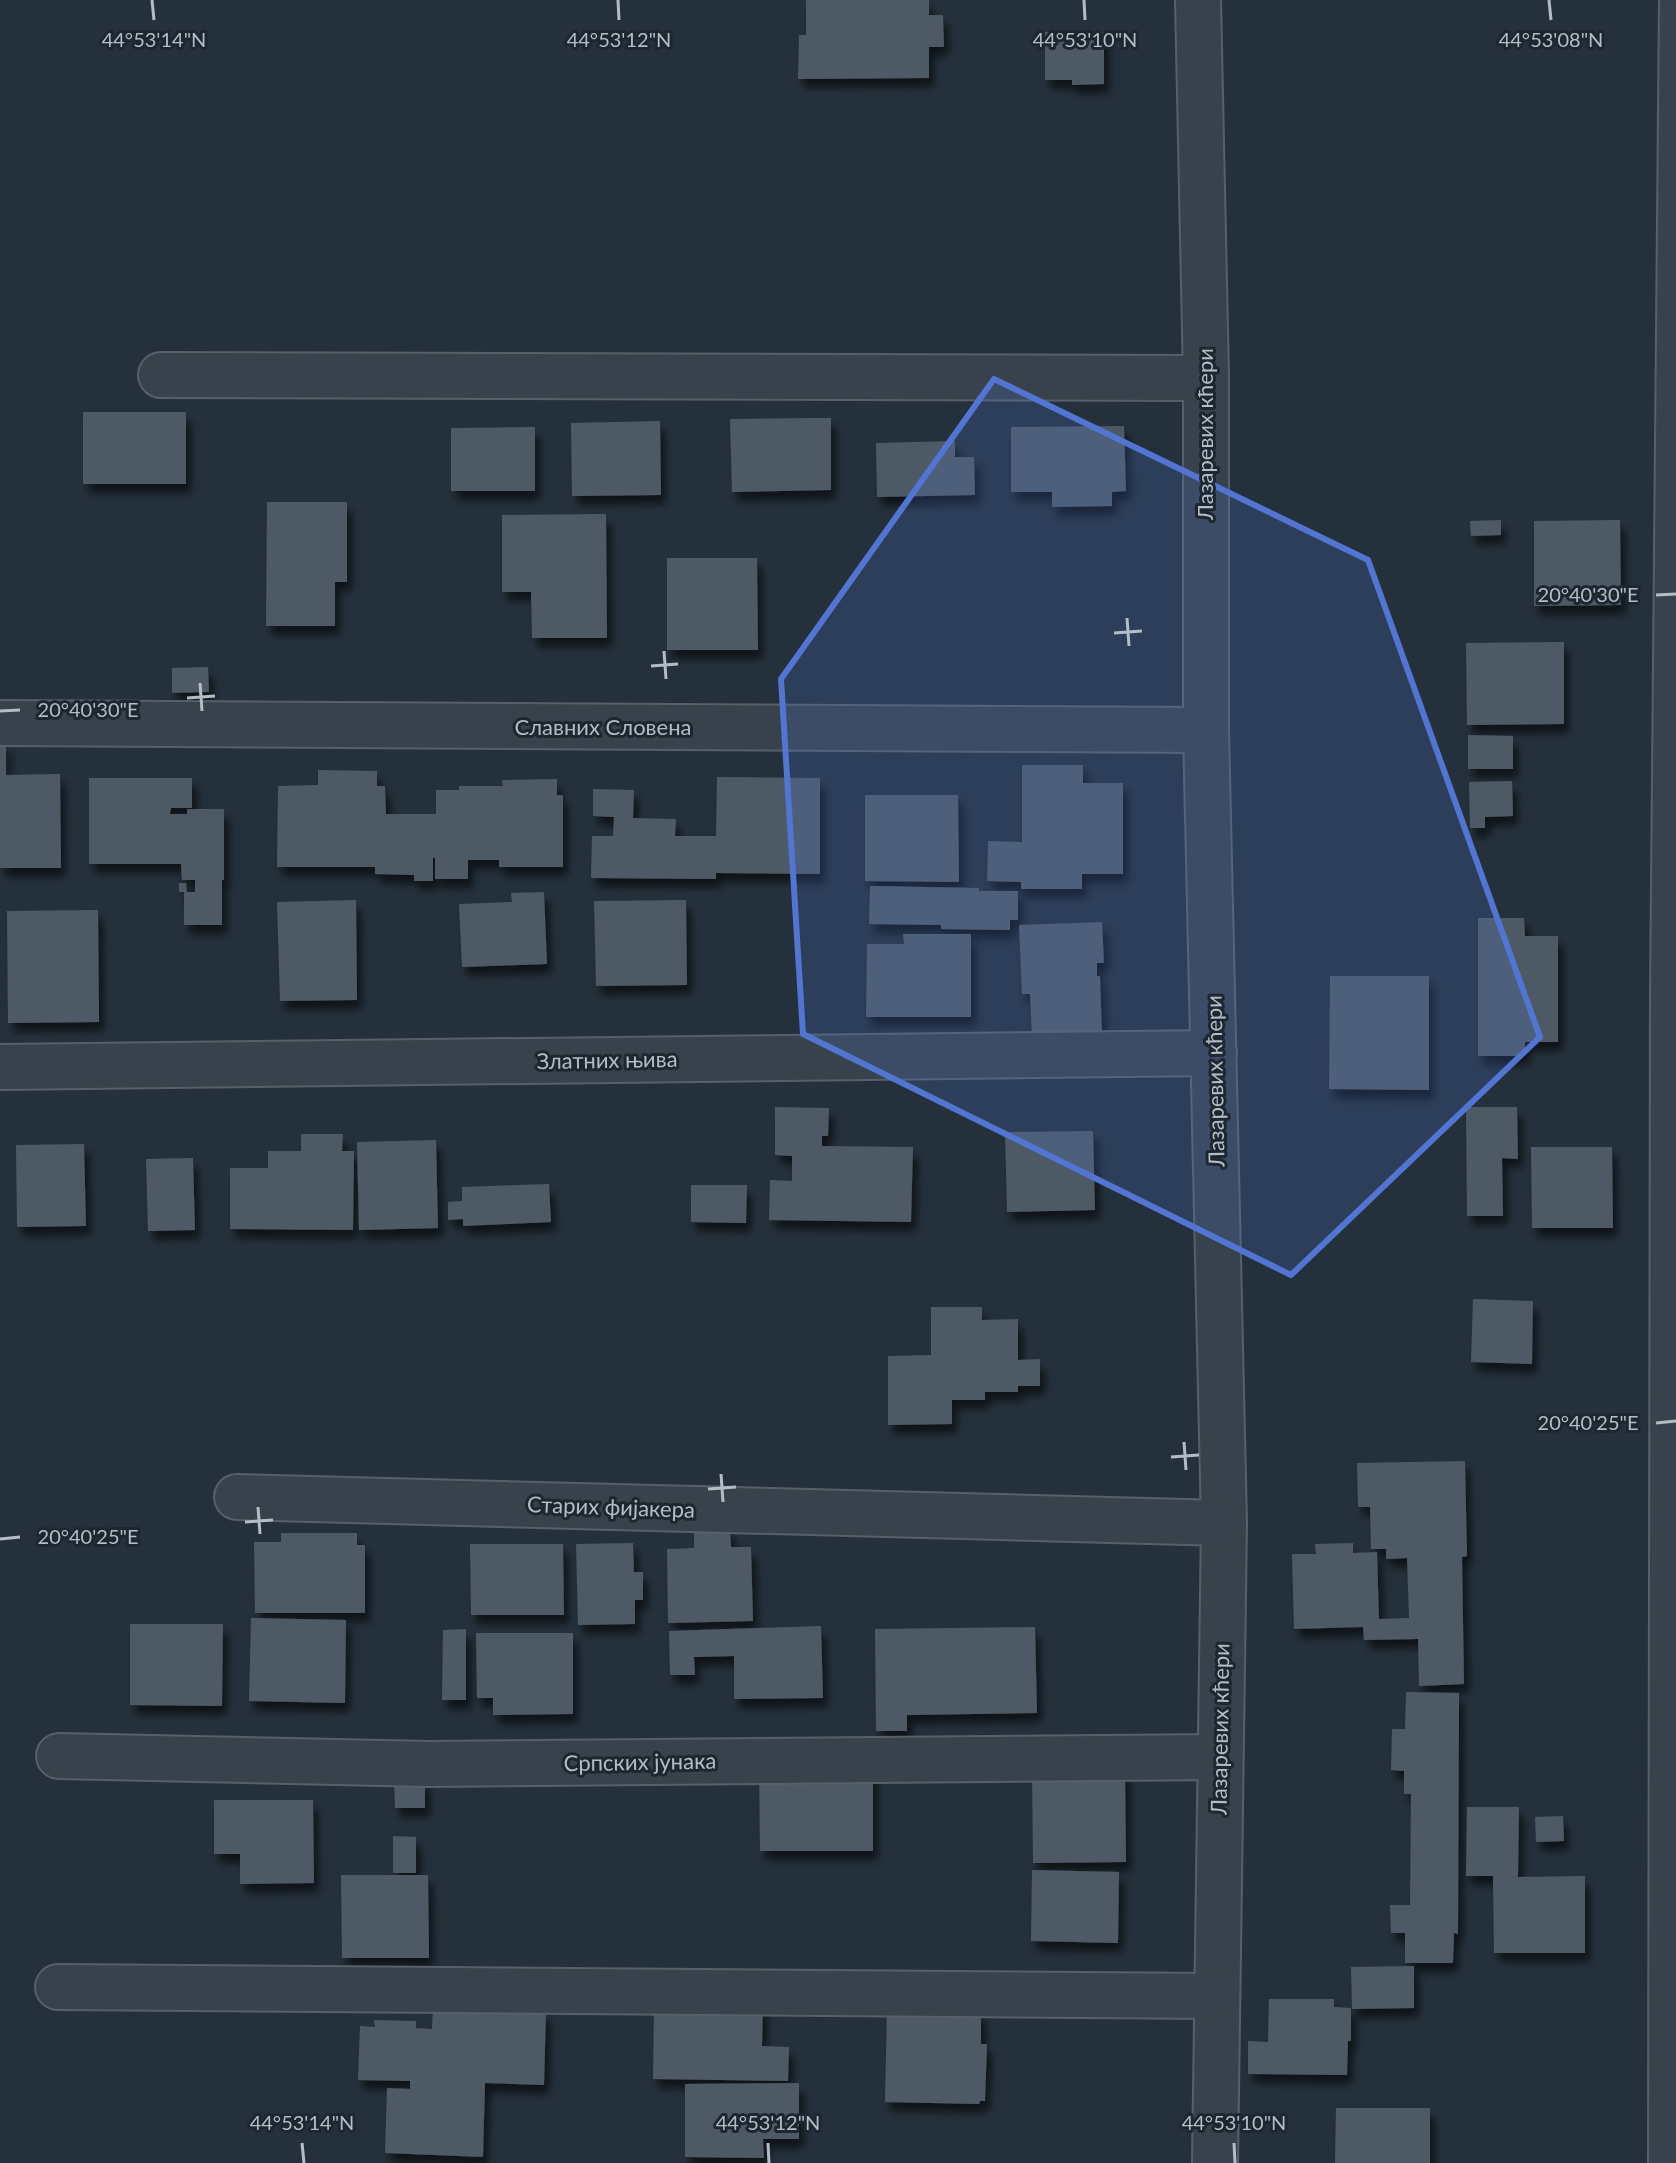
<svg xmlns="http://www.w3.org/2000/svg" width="1676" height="2163" viewBox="0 0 1676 2163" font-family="Lato,sans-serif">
	<defs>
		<filter id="shadow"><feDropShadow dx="5" dy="9" stdDeviation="4" flood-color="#0009"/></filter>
	</defs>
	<rect width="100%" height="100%" fill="#24313c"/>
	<!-- building -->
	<g fill="#4d5a66" filter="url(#shadow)">
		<polygon points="806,0 929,0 929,15 943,15 944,47 929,47 929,78 798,79 799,35 806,35"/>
		<polygon points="1045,32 1104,32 1104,84 1072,85 1072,80 1045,80"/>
		<rect x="83" y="412" width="103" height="72"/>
		<polygon points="815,418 831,418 831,490 732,492 730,419"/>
		<polygon points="660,421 661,495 572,496 571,423"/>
		<polygon points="1124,426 1126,491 1112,492 1112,506 1052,507 1052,492 1011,492 1011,427"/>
		<polygon points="535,427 535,491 451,491 451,428"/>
		<polygon points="955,441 955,457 974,457 975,495 877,497 876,443"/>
		<polygon points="267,502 347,502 347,582 335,582 335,626 266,626"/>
		<polygon points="606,514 607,638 532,638 531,592 502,592 502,515"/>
		<polygon points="1501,520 1501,535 1471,536 1470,521"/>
		<polygon points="1620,520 1621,605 1534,606 1534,521"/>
		<polygon points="667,558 757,558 758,650 667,650"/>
		<polygon points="1564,642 1564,724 1467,725 1466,643"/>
		<polygon points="208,667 209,692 172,693 172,668"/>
		<polygon points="1468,735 1513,736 1513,769 1468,769"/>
		<polygon points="0,743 6,743 6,775 60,774 61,868 0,868"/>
		<polygon points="1022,765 1083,765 1083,783 1123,783 1123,874 1082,874 1082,889 1021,889 1021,882 987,881 988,841 1022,842"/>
		<polygon points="318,770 377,771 377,786 385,786 386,814 436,814 436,790 459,790 459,786 503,786 502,780 557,779 557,795 563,795 563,867 499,867 499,860 468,860 468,879 435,879 435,858 433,858 433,881 414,881 414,875 375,874 375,867 277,867 278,786 318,785"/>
		<polygon points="717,777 820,778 820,874 716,873 716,879 591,878 592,836 613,836 614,817 593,816 593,789 634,790 633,818 676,819 675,836 716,836"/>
		<polygon points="89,778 192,778 192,808 171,808 170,814 187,814 187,809 224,809 224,880 222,880 222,925 184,925 184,892 179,892 179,883 186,883 187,892 195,892 195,880 182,880 181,864 89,864"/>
		<polygon points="1512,781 1513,816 1485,817 1485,828 1470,828 1469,782"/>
		<polygon points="865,795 958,795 959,882 865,881"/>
		<polygon points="870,886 979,888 979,891 1018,891 1018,920 1010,920 1010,930 941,929 941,925 869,924"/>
		<polygon points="544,892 547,964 462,967 459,904 512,902 511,893"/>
		<polygon points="356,900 357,1000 280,1001 277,902"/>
		<polygon points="686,900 687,985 596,986 594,901"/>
		<polygon points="98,910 99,1022 8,1023 7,911"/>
		<polygon points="1478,918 1524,918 1525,936 1558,936 1558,1042 1525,1042 1525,1056 1478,1056"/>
		<polygon points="1102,922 1104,963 1097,963 1097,976 1100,976 1102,1034 1032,1037 1030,994 1022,994 1019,925"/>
		<polygon points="903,934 971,934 971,1017 866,1017 867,944 904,944"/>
		<polygon points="1330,976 1429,976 1429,1090 1329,1089"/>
		<polygon points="775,1107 829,1108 828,1136 822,1136 822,1146 913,1147 911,1222 769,1220 770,1180 792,1181 792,1156 775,1155"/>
		<polygon points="1466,1107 1517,1107 1518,1159 1502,1158 1503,1216 1467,1216"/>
		<polygon points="1093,1131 1095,1210 1007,1212 1005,1132"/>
		<polygon points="301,1134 343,1134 342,1151 354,1151 353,1230 230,1229 230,1168 268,1168 268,1151 301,1151"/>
		<polygon points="436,1140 438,1228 359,1230 357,1142"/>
		<polygon points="84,1144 86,1226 17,1227 16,1145"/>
		<polygon points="1531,1147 1612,1147 1613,1228 1532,1228"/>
		<polygon points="193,1158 195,1230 148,1231 146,1159"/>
		<polygon points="549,1184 551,1222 463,1226 463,1219 448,1220 448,1202 462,1201 462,1187"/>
		<polygon points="691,1185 747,1185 746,1223 691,1222"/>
		<polygon points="1473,1299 1533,1301 1532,1364 1471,1362"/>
		<polygon points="931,1307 982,1307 982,1320 1018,1319 1018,1360 1040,1359 1040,1386 1018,1386 1018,1392 985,1392 985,1400 952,1400 952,1424 888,1425 888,1356 931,1355"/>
		<polygon points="1465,1461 1467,1556 1462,1557 1464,1684 1419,1686 1418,1639 1364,1640 1363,1627 1294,1629 1292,1554 1316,1554 1315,1544 1353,1543 1353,1553 1377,1552 1379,1619 1409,1618 1407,1558 1386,1559 1386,1549 1371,1549 1370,1507 1358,1507 1357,1463"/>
		<polygon points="694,1528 730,1528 731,1547 751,1547 753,1621 668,1623 667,1549 694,1548"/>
		<polygon points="281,1533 357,1533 357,1545 365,1545 365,1613 255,1613 254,1542 281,1542"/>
		<polygon points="633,1543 634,1572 643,1572 643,1600 635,1600 635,1624 578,1625 576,1544"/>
		<polygon points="470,1544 563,1544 564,1615 471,1615"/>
		<polygon points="251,1618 346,1620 345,1703 249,1701"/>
		<polygon points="130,1624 223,1624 222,1706 130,1705"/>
		<polygon points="821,1626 823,1698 734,1699 734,1656 694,1657 695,1675 670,1675 669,1631"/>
		<polygon points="1035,1627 1037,1713 907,1715 907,1731 876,1731 875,1629"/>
		<polygon points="466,1629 466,1700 442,1700 443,1630"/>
		<polygon points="476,1633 573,1633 573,1714 493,1715 493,1698 477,1698"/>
		<polygon points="1406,1692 1459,1693 1458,1934 1454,1933 1453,1963 1405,1963 1405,1933 1391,1933 1390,1905 1410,1905 1411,1794 1404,1794 1404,1771 1391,1770 1392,1729 1405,1729"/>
		<polygon points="759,1764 873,1764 873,1851 760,1851"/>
		<polygon points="1125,1769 1126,1862 1033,1863 1032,1770"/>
		<polygon points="394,1779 425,1779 425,1808 395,1808"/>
		<polygon points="214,1800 313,1800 314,1883 240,1884 240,1854 214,1854"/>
		<polygon points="1467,1807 1519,1807 1518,1877 1585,1876 1585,1953 1494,1953 1493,1876 1466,1876"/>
		<polygon points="1563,1816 1564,1841 1536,1842 1535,1817"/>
		<polygon points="393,1836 416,1837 416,1873 393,1873"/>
		<polygon points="1032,1870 1119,1872 1118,1943 1031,1941"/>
		<polygon points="341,1875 428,1875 429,1958 342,1958"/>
		<polygon points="1414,1966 1414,2008 1352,2009 1351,1967"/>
		<polygon points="1269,1999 1334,1999 1334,2007 1351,2008 1351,2041 1348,2041 1347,2075 1248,2074 1248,2041 1268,2042"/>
		<polygon points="763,2000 762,2046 789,2047 788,2081 653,2079 654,2010"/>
		<polygon points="433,2008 546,2012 544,2085 485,2083 483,2157 385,2153 387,2088 410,2089 410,2081 358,2080 360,2026 375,2027 374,2020 416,2021 416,2028 432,2029"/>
		<polygon points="887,2009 981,2011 981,2044 987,2044 985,2101 980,2101 979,2104 885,2102"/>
		<polygon points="799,2083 799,2139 763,2139 764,2158 685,2157 685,2084"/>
		<polygon points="1336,2108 1430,2108 1430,2163 1335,2163"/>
	</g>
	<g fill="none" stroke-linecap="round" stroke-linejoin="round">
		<defs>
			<polyline id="lane" points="1663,2163 1665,996 1674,0"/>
			<g id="street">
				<polyline points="1198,0 1206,378 1206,730 1224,1523 1215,2163"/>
				<polyline points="161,375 1206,378"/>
				<polyline points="0,723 1206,730"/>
				<polyline points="0,1067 1214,1053"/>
				<polyline points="237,1497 1224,1523"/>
				<polyline points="59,1756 429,1764 1220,1757"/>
				<polyline points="58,1987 1216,1996"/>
			</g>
		</defs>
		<!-- lane casing -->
		<use href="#lane" stroke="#56606a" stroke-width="32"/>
		<!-- street casing -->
		<use href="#street" stroke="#56606a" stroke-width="48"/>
		<!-- lane -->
		<use href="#lane" stroke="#38424c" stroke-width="28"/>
		<!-- street -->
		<use href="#street" stroke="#38424c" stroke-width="44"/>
	</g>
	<!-- marked area -->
	<path fill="#5275d2" fill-opacity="0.2" stroke="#5275d2" stroke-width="6" stroke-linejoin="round" d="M994 379 1368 560 1540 1037 1291 1275 803 1034 781 679Z"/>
	<!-- ticks -->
	<path fill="none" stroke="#b4bdc7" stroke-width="3" d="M152 0 154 20M618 0 619 20M1084 0 1085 20M1549 0 1551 20M1656 595 1676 594M1127 618 1129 646M1114 633 1142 631M664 651 666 679M651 666 678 664M200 683 202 711M187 698 215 696M0 711 20 710M1656 1423 1676 1421M1184 1442 1186 1470M1171 1457 1199 1455M721 1474 723 1502M708 1489 736 1487M258 1507 260 1534M245 1522 273 1520M0 1539 20 1537M302 2143 304 2163M768 2143 769 2163M1234 2143 1235 2163"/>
	<g text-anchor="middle" stroke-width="6" stroke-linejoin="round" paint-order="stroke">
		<!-- street labels -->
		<g font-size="22" fill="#b4bdc7" stroke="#1d2731">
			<text transform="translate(1205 434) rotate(-90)" y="8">Лазаревих кћери</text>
			<text x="603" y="735">Славних Словена</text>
			<text transform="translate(607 1060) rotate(-1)" y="8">Златних њива</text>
			<text transform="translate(1215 1081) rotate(-91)" y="8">Лазаревих кћери</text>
			<text transform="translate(611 1507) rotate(2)" y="8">Старих фијакера</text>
			<text transform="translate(1220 1729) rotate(-89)" y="8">Лазаревих кћери</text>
			<text transform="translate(640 1762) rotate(-1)" y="8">Српских јунака</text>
		</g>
	</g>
	<g font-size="20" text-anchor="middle" fill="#b4bdc7" stroke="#1d2731" stroke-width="6" stroke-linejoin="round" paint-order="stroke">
		<text x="154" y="47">44°53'14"N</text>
		<text x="619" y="47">44°53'12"N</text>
		<text x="1085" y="47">44°53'10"N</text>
		<text x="1551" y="47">44°53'08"N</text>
		<text x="1588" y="602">20°40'30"E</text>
		<text x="88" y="717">20°40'30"E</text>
		<text x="1588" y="1430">20°40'25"E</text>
		<text x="88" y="1544">20°40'25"E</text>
		<text x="302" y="2130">44°53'14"N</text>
		<text x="768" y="2130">44°53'12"N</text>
		<text x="1234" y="2130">44°53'10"N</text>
	</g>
</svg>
